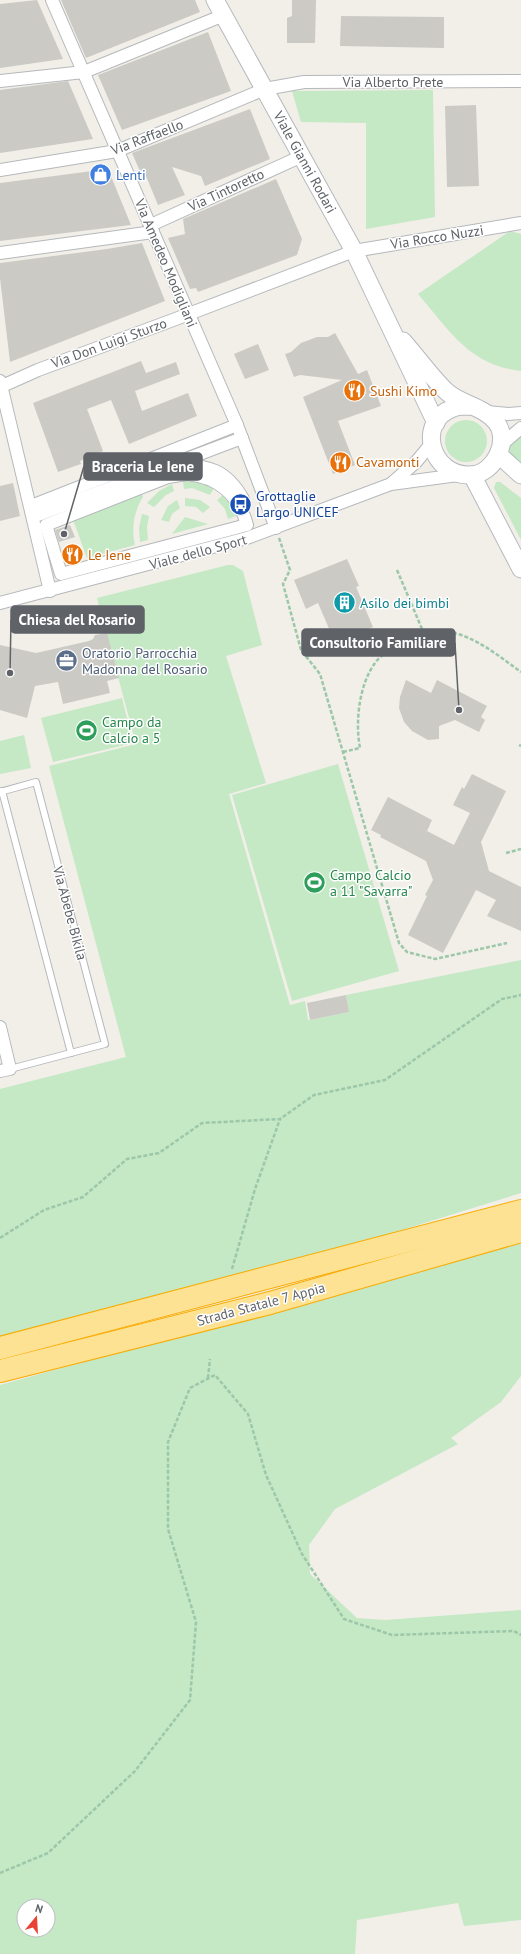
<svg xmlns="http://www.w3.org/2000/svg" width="521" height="1954" viewBox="0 0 521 1954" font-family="'PT Sans',sans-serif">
	<rect width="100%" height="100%" fill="#f1efe8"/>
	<!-- green -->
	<g fill="#c5e8c5" fill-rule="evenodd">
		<polygon points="433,90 435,217 366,229 366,123 301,122 292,91"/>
		<path d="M510 231 521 234V371C469 365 450 331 418 294Z"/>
		<circle cx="466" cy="441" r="21"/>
		<polygon points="521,426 521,474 501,445"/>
		<polygon points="183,481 197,482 214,488 210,495 192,488 184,489"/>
		<polygon points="496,482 500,482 521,498 521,540 494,488"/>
		<polygon points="172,484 174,491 166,495 154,507 147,503 159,491"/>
		<path d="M141 492 143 497C134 510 131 530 135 545L87 558 72 517Z"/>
		<polygon points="223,495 230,503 236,516 228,519 225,509 217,500"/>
		<polygon points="185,498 200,500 210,507 203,513 196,507 185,506"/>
		<polygon points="177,500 180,508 172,514 169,522 161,520 168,506"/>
		<polygon points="142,514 149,516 147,527 148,540 140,542 139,528"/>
		<polygon points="185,517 208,524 172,534"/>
		<polygon points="228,565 233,565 243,571 262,645 226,656 266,783 229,794 290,1005 305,1001 308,1020 310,1020 349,1012 346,995 521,960 521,1193 318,1256 0,1341 0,1089 126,1057 49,766 136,744 97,598"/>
		<polygon points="122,698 133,743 53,762 41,718"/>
		<polygon points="24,735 31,768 0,774 0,741"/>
		<polygon points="338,764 399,971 292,1001 232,795"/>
		<path d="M521 1242V1376L501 1402 451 1438 458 1444 335 1509 309 1545 310 1574 357 1618 385 1620 521 1610V1920L464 1926 458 1903 357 1920 355 1954H0V1385ZM24 1906H48V1930H24Z"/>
	</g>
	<!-- building -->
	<g fill="#cccac5">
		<polygon points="37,0 63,59 0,68 0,4"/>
		<polygon points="61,0 195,0 200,12 86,58"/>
		<polygon points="292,0 316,0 315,43 287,43 287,18 292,16"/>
		<polygon points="341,16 444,17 444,48 340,46"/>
		<polygon points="208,32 231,91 122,130 98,75"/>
		<polygon points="68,81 93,139 0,153 0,90"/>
		<polygon points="476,105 479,186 447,187 445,106"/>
		<polygon points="250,109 270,159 205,186 201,176 172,167 185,195 158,205 146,176 143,178 132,153"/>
		<polygon points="108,169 131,225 0,241 0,183"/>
		<polygon points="276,179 302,239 297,255 198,292 196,288 190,289 168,238 185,234 183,219"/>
		<polygon points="142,243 165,301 10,362 0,278 0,263 107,249"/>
		<polygon points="335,333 358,374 367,370 381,406 338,421 355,465 333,474 303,397 342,380 300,375 294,377 285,354 291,352 301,343 317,337 328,337"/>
		<polygon points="258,344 269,370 245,379 234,354"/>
		<polygon points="141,361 146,373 176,362 180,374 135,391 142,411 188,393 197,416 129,444 111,400 87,409 103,451 80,461 81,464 58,472 33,403"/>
		<polygon points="13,483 20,516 0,521 0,486"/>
		<polygon points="70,525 75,537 59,542 55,530"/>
		<polygon points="347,559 359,586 356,587 373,627 361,632 362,636 337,647 318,603 306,609 294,580"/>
		<polygon points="107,633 119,678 107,681 110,693 63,704 58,682 35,686 27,718 0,710 0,645 36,653 89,641 93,639 95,635"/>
		<polygon points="406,680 431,693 437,680 487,706 481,717 485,720 479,732 455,720 439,726 439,739 428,740 412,731 404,722 399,708 400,697"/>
		<polygon points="472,774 506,791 481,842 489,871 521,887 521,931 487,916 496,900 476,890 443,953 408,935 427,896 425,895 433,880 426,861 380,837 381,835 371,830 388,797 432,820 427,831 454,845 470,813 453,805 462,787 464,789"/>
		<polygon points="346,995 349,1012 310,1020 307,1003"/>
	</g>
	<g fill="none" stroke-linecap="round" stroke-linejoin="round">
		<defs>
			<g id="lane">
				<polyline points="2,791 71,1053"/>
				<polyline points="0,792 36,782 105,1044 10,1069"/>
			</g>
			<g id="street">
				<polyline points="52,0 237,425 276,528"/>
				<polyline points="0,81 84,72 224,15"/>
				<polyline points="0,170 117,151 265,89 304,82 521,81"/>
				<polyline points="151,225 302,156"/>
				<polyline points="0,253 153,232"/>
				<polyline points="0,381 50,591"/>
				<polyline points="0,387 38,370 173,320 354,251 521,223"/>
				<polyline points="487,412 508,414 521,413"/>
				<polyline points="501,445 521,428"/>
				<path d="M177 466C209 464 227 471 243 499"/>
				<path d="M187 474C218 477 239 495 247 525L61 574 46 525 168 477Z"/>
				<polyline points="392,483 416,462 431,444"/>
				<polyline points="31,506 237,425"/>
				<polyline points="33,517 242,438"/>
				<polyline points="0,603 247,538 391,484 458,475"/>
				<polyline points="0,1027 10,1069 0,1071"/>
			</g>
			<g id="secondary">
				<polyline points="215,0 354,251 436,423"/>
				<path d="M403 341C418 358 431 377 447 392 462 405 483 406 496 422 511 441 494 474 471 475 431 477 415 422 453 408 458 406 465 406 471 406"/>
				<polyline points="499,455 521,475"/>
				<polyline points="472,475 521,569"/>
			</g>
			<g id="highway">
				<polyline points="0,1348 521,1211"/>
				<polyline points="0,1371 270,1303 521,1231"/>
			</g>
		</defs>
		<!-- lane casing -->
		<use href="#lane" stroke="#b5b8bc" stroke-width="8"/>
		<!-- street casing -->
		<use href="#street" stroke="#b5b8bc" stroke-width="14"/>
		<!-- secondary casing -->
		<use href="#secondary" stroke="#b6babf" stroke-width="19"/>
		<!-- highway casing -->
		<use href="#highway" stroke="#f9ab00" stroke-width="24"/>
		<!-- path -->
		<g stroke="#9cc7a9" stroke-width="2.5" stroke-dasharray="4 2" stroke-linecap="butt">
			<polyline points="279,538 290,570 283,584 301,650 320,674 399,943 407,952 435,959 507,943"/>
			<polyline points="397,570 425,636"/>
			<polyline points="519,745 521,746"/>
			<path d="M343 752 360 748C355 722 359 685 375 663 383 651 401 646 414 640 425 636 437 630 449 632 475 636 500 657 521 672"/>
			<polyline points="506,853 521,849"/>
			<polyline points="0,1238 44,1210 83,1197 127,1159 159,1153 202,1123 280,1119 314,1095 385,1080 502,999 521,995"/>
			<polyline points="232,1269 255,1189 280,1119"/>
			<polyline points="208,1378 210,1359"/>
			<polyline points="0,1873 48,1853 135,1771 190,1700 196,1622 168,1529 168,1442 190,1388 215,1375 248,1414 266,1475 302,1554 344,1619 392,1635 514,1631 521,1635"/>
		</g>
		<!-- lane -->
		<use href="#lane" stroke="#fff" stroke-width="6"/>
		<!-- street -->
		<use href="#street" stroke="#fff" stroke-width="12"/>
		<!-- secondary -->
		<use href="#secondary" stroke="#fff" stroke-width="17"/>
		<!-- highway -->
		<use href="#highway" stroke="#fde293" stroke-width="22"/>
	</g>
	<!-- icons -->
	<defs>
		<symbol id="shop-disc" viewBox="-11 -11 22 22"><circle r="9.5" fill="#3f7fe0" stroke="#fff"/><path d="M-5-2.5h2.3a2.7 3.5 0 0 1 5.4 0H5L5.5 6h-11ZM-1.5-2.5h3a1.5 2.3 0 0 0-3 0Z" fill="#fff"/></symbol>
		<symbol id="restaurant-disc" viewBox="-11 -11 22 22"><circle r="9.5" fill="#e8710a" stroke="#fff"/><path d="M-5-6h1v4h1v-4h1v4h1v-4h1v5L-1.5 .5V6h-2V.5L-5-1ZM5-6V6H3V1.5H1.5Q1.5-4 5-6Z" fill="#fff"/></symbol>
		<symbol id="bus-disc" viewBox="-11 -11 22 22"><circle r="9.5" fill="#1a4fb4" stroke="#fff"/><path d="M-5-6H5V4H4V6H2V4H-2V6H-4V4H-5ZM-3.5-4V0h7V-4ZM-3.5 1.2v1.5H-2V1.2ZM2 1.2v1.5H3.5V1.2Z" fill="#fff"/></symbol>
		<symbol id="building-disc" viewBox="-11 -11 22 22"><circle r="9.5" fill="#0f9aa8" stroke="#fff"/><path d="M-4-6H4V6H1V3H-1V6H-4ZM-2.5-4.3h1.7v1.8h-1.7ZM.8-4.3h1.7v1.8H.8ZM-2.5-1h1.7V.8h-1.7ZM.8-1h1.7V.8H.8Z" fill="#fff"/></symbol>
		<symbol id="office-disc" viewBox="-11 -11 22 22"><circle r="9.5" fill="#5c6f8a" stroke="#fff"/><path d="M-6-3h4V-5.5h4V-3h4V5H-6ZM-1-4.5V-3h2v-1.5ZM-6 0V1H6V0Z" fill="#fff"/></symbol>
		<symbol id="stadium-disc" viewBox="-11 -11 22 22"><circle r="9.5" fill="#2e9e5b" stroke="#fff"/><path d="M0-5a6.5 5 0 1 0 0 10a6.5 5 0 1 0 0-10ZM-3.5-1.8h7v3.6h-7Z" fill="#fff"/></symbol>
	</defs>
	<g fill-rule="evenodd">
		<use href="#shop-disc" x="88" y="162" width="25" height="25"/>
		<use href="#restaurant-disc" x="342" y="378" width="25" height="25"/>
		<use href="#restaurant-disc" x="328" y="450" width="25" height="25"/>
		<use href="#bus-disc" x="228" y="492" width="25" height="25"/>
		<use href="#restaurant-disc" x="60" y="542" width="25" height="25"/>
		<use href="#building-disc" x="332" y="590" width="25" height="25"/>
		<use href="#office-disc" x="54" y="648" width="25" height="25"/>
		<use href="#stadium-disc" x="74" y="718" width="25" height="25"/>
		<use href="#stadium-disc" x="302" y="870" width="25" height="25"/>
	</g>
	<g text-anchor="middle" stroke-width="3" stroke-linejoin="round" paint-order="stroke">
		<!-- street labels -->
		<g font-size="14" fill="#5f6368" stroke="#fff">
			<text x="393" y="87">Via Alberto Prete</text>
			<text transform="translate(147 137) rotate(-21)" y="5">Via Raffaello</text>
			<text transform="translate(305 162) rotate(61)" y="5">Viale Gianni Rodari</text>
			<text transform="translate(226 190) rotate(-25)" y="5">Via Tintoretto</text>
			<text transform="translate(437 237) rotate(-9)" y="5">Via Rocco Nuzzi</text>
			<text transform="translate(166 263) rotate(67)" y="5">Via Amedeo Modigliani</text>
			<text transform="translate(109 343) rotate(-20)" y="5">Via Don Luigi Sturzo</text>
			<text transform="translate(198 552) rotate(-15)" y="5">Viale dello Sport</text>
			<text transform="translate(70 913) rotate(75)" y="5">Via Abebe Bikila</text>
			<text transform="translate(261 1304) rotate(-15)" y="5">Strada Statale 7 Appia</text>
		</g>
		<!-- shop labels -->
		<g font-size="14" fill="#366cbe" stroke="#fff" text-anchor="start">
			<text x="116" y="180">Lenti</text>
		</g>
		<!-- food labels -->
		<g font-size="14" fill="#c56008" stroke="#fff" text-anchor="start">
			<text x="370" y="396">Sushi Kimo</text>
			<text x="356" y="467">Cavamonti</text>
			<text x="88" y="560">Le Iene</text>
		</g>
		<!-- transit labels -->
		<g font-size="14" fill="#164399" stroke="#fff" text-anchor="start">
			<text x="256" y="501">Grottaglie<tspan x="256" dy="16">Largo UNICEF</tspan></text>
		</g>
		<!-- culture labels -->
		<g font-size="14" fill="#0d838f" stroke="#fff" text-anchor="start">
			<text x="360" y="608">Asilo dei bimbi</text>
		</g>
		<!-- service labels -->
		<g font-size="14" fill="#4e5e75" stroke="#fff" text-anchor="start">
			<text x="82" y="658">Oratorio Parrocchia<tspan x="82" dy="16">Madonna del Rosario</tspan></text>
		</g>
		<!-- leisure labels -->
		<g font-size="14" fill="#27864d" stroke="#fff" text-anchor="start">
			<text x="102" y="727">Campo da<tspan x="102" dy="16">Calcio a 5</tspan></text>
			<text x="330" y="880">Campo Calcio<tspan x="330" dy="16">a 11 "Savarra"</tspan></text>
		</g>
	</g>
	<!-- callouts -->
	<path fill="none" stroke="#5f6368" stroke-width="1.5" d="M64 534L84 466M10 673L11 620M459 710L455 643"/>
	<g fill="#5f6368" stroke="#fff" stroke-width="1.5">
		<circle cx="64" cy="534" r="4"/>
		<circle cx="10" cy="673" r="4"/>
		<circle cx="459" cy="710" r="4"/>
	</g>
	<g fill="#5f6368" stroke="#5f6368" stroke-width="1.5">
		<rect x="84" y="453" width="118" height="27" rx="4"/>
		<rect x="11" y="606" width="133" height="27" rx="4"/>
		<rect x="302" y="629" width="153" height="27" rx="4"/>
	</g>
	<g font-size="15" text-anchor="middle" font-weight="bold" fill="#fff">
		<text x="143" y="472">Braceria Le Iene</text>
		<text x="77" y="625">Chiesa del Rosario</text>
		<text x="378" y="648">Consultorio Familiare</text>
	</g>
	<!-- north arrow -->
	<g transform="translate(36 1918) rotate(18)"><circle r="19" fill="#ffffff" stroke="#bfc1c3"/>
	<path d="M0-3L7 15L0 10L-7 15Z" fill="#ea4335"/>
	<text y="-6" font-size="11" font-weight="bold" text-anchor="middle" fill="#5f6368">N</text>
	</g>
</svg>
